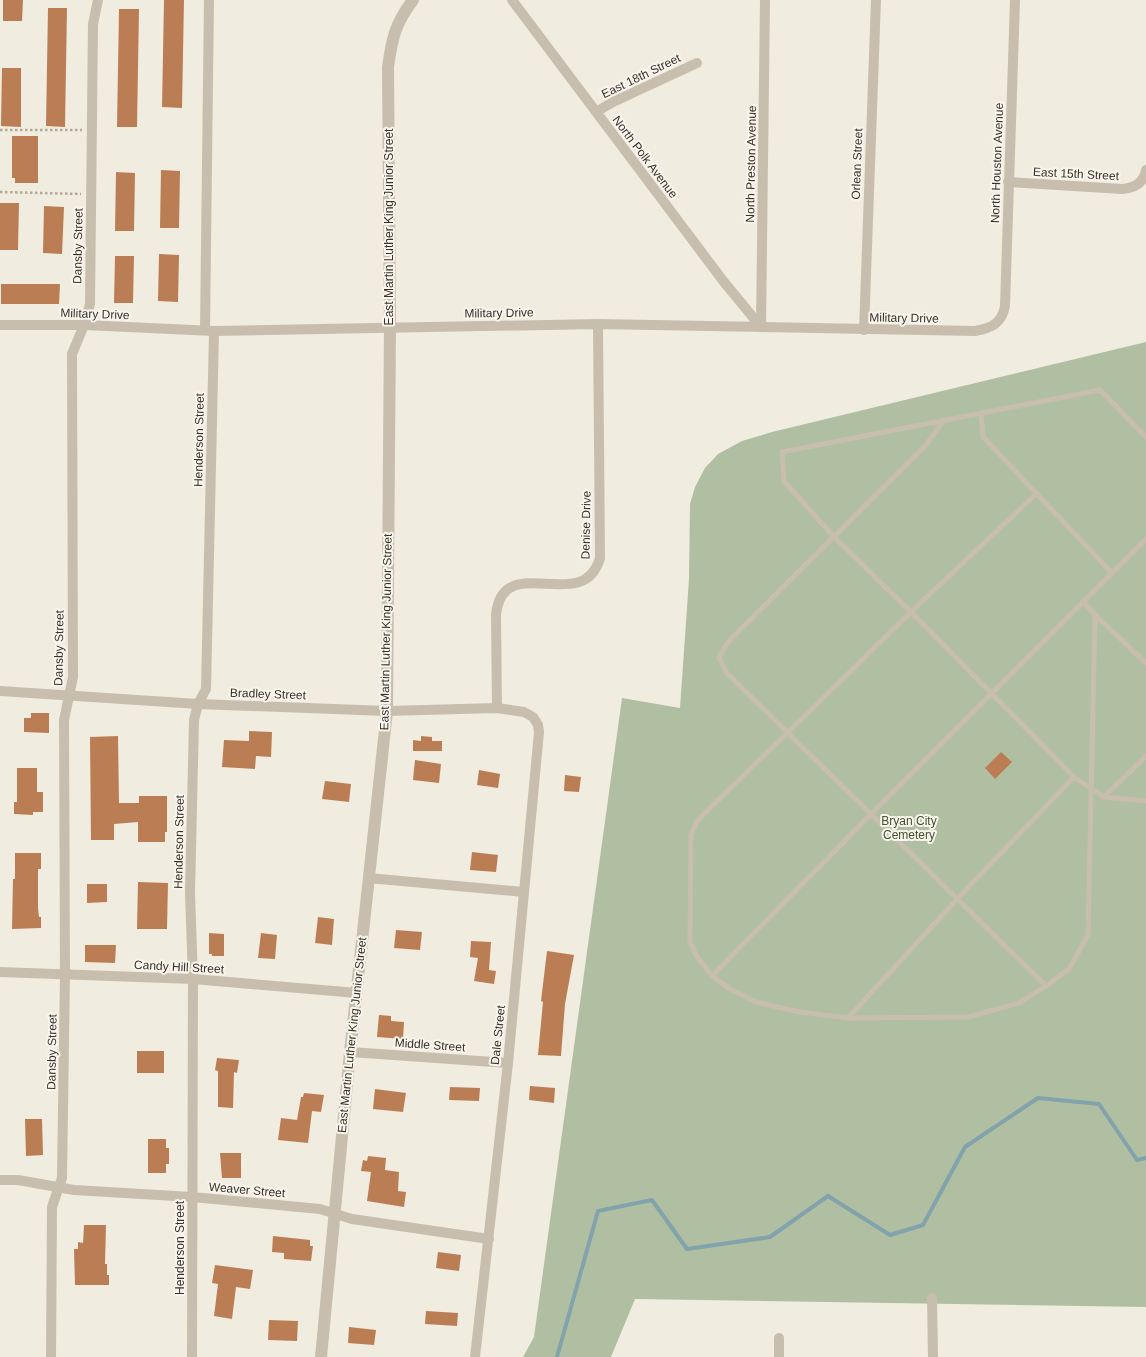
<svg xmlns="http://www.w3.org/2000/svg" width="1146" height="1357" viewBox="0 0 1146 1357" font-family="Helvetica,sans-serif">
	<rect width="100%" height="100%" fill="#f1ece0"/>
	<!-- green -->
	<polygon fill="#b0bfa1" points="1146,342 1146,1307 635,1299 611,1357 523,1357 534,1337 622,698 680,708 689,579 690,504 695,487 705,468 718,454 742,441 772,432"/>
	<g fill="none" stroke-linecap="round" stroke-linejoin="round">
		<!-- stream -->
		<polyline stroke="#82a3ac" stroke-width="4" points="557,1357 598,1211 652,1200 687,1249 770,1237 828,1196 890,1235 923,1225 965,1147 1038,1098 1099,1104 1137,1160 1146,1158"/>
	</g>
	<!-- building -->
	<g fill="#bb7e54">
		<polygon points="3,0 23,0 22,21 3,21"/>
		<polygon points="164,0 184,0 182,108 162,107"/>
		<polygon points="48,8 67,8 65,127 46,126"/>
		<polygon points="119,9 139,9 137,127 117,127"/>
		<polygon points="2,68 21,68 21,127 1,126"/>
		<polygon points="12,136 38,136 38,183 15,183 15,178 12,178"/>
		<polygon points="161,170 180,171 179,228 160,228"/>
		<polygon points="116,172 135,173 134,231 115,231"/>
		<polygon points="0,203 19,203 18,250 0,250"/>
		<polygon points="44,206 64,207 62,254 43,253"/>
		<polygon points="159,254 179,255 178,302 158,301"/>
		<polygon points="115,256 134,256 133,303 114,303"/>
		<polygon points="1,284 60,284 59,304 1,304"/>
		<polygon points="31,713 49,713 49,733 24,732 24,718 31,718"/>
		<polygon points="249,731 272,732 271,757 256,756 255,769 222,767 224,740 249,741"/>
		<polygon points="118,736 119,803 139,803 139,796 167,796 167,832 165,832 165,842 138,842 138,822 114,824 114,840 91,840 90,737"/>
		<polygon points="421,736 432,737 432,741 442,741 442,751 413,751 413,740 421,741"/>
		<polygon points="1001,752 1012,762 995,779 985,768"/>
		<polygon points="415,760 441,764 439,783 413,780"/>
		<polygon points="17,768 37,768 37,792 43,792 43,812 33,812 33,815 14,814 14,802 17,802"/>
		<polygon points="479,770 500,774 498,788 477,785"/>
		<polygon points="565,775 581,777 579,792 564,791"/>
		<polygon points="325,781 351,784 349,802 322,799"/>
		<polygon points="472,852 498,855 496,872 470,870"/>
		<polygon points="15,853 41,853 41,869 38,869 38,908 39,917 41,917 41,928 12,929 13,879 15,879"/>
		<polygon points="138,882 168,883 167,929 137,929"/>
		<polygon points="87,884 107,884 107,902 87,903"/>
		<polygon points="318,917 334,919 332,945 315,943"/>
		<polygon points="396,930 422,932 420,950 394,948"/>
		<polygon points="209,933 224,934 224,956 212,956 212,954 209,954"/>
		<polygon points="261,933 277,935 275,959 258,958"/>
		<polygon points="471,941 491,942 489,970 496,971 494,984 474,981 478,958 470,957"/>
		<polygon points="85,945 116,945 115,963 85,962"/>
		<polygon points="547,951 574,955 565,1004 561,1056 538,1055 543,1002 541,1001"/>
		<polygon points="379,1015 391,1016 391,1021 404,1022 403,1039 377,1037"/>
		<rect x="137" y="1051" width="27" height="22"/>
		<polygon points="217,1058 239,1060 237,1073 234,1072 233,1108 218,1107 218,1071 215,1070"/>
		<polygon points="530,1086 555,1088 554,1103 529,1100"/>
		<polygon points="450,1087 480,1088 479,1101 449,1100"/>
		<polygon points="375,1089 406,1093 403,1112 373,1109"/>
		<polygon points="304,1093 324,1095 321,1112 312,1111 308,1143 278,1140 281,1118 297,1120 301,1097 303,1097"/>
		<polygon points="25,1119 42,1119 43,1155 26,1156"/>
		<polygon points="148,1139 166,1139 166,1148 169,1148 169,1164 166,1164 166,1173 148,1173"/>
		<polygon points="220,1153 241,1153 241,1178 222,1178"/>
		<polygon points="368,1156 386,1158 385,1170 399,1172 398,1191 406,1192 404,1207 367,1201 371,1172 361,1171 363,1160 367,1161"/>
		<polygon points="84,1225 106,1225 105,1264 107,1264 107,1275 109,1275 109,1285 75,1285 74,1249 78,1249 78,1242 83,1243"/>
		<polygon points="273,1236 310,1240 310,1246 313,1246 311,1261 284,1259 284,1253 272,1252"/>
		<polygon points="438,1252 461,1255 459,1271 436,1268"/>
		<polygon points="215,1265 253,1270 250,1289 236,1287 232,1319 214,1316 218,1284 212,1283"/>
		<polygon points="426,1311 458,1313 457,1326 425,1324"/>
		<polygon points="269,1320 298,1321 297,1341 268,1340"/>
		<polygon points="349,1327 376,1330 374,1345 348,1343"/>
	</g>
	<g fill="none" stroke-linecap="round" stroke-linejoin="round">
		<!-- path -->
		<g stroke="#b4a897" stroke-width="2.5" stroke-dasharray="2.5 2.5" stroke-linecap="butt">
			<polyline points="0,130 82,130"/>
			<polyline points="0,192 81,194"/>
		</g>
		<!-- service -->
		<g stroke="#c8bead" stroke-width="5">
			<polyline points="981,413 983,437 1112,573"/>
			<polyline points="943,421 926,445 728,642 719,658 727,673 1046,986"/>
			<polyline points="1146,437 1100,390 782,452 784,481 833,536 911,612 1074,777 1104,797 1146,801"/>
			<polyline points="1037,493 911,612 697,821 691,835 690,942 697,957 712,976 730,989 756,1002 800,1012 848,1018 968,1017 1019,1003 1046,986 1069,969 1088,935 1095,615"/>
			<polyline points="1083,601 1095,615 1146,663"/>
			<polyline points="1104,797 1146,756"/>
			<polyline points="712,976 871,814 1146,539"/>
			<polyline points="848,1018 958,898 1074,777"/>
		</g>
		<!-- minor -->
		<g stroke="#c8bead" stroke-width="10">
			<polyline points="512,0 724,282 761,327"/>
			<polyline points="596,112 613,102 697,63"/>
			<path d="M1008 182 1122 189C1134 188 1144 183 1146 170"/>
			<path d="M0 325H84L214 331 598 324 975 331C992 328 1002 323 1005 306L1015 0"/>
			<polyline points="761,327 765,0"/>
			<polyline points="205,330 209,0"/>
			<polyline points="864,330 876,0"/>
			<polyline points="0,691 198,704 387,711 497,708 524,712 533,717 538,725 539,732 508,1063 475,1357"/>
			<path d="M497 708 496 614C504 549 583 617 600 558L598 324"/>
			<polyline points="368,878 524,892"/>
			<polyline points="0,972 193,979 357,993"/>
			<polyline points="350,1052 508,1063"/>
			<polyline points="0,1180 18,1180 74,1190 192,1197 320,1209 352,1219 489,1239"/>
			<polyline points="932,1298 933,1357"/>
			<polyline points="51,1357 52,1207 62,1178 65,974 64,720 73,677 72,354 84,325 90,304 93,24 98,0"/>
			<polyline points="192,1357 193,979 190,893 194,720 198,704 206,689 214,331"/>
			<polyline points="779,1357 779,1338"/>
		</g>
		<!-- tertiary -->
		<path stroke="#c8bead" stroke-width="12" d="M321 1357 350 1052 387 711 390 326 388 67C392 38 395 24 413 0"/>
	</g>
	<g text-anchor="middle" stroke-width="4" stroke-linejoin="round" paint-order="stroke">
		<!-- street labels -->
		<g font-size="12" fill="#37312b" stroke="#f9f5ed">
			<text transform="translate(641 76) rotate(-26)" y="4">East 18th Street</text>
			<text transform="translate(645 157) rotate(53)" y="4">North Polk Avenue</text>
			<text transform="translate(997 163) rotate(-88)" y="4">North Houston Avenue</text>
			<text transform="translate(751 164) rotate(-89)" y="4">North Preston Avenue</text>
			<text transform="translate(857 164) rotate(-88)" y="4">Orlean Street</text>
			<text transform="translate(1076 174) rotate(3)" y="4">East 15th Street</text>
			<text transform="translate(389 227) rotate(-90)" y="4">East Martin Luther King Junior Street</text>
			<text transform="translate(78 246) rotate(-89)" y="4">Dansby Street</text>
			<text transform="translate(499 313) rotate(-1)" y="4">Military Drive</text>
			<text transform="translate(95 314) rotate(2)" y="4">Military Drive</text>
			<text transform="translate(904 318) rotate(1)" y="4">Military Drive</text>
			<text transform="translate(199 440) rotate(-89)" y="4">Henderson Street</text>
			<text transform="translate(586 525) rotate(-89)" y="4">Denise Drive</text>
			<text transform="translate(386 632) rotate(-89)" y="4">East Martin Luther King Junior Street</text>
			<text transform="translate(59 648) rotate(-89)" y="4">Dansby Street</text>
			<text transform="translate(268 694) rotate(2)" y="4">Bradley Street</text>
			<text transform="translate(179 842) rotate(-89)" y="4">Henderson Street</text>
			<text transform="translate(179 967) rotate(3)" y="4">Candy Hill Street</text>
			<text transform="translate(352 1035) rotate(-84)" y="4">East Martin Luther King Junior Street</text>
			<text transform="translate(498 1035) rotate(-84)" y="4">Dale Street</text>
			<text transform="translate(430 1045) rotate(4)" y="4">Middle Street</text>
			<text transform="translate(52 1052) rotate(-89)" y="4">Dansby Street</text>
			<text transform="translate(247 1190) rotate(5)" y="4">Weaver Street</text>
			<text transform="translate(180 1248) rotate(-90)" y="4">Henderson Street</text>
		</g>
		<!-- park labels -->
		<g font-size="12" fill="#415331" stroke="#f9f5ed">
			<text x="909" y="825">Bryan City<tspan x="909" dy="14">Cemetery</tspan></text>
		</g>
	</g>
</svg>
